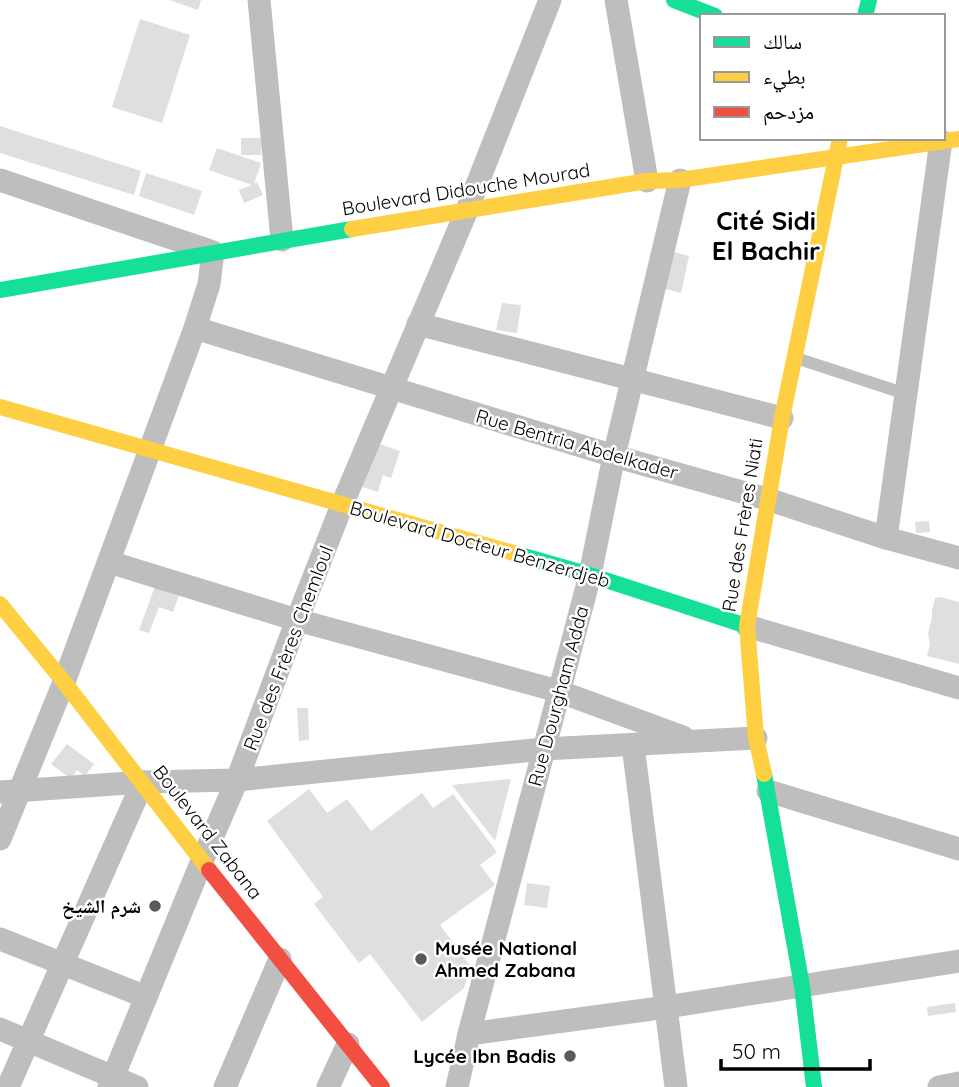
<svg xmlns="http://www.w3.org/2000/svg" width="959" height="1087" viewBox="0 0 959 1087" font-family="Quicksand,'Noto Naskh Arabic',sans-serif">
	<rect width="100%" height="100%" fill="#fff"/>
	<!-- building -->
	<g fill="#dfdfdf">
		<polygon points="169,0 201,0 198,10"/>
		<polygon points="140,19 190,35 162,123 112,107"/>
		<polygon points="0,126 141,171 134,195 0,153"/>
		<rect x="241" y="138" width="20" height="17"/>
		<polygon points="217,148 261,163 254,184 257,182 263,195 244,203 239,190 252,185 209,170"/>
		<polygon points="146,173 202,191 194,215 139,196"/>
		<polygon points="670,251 689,256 681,293 662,288"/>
		<polygon points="502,303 521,305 517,333 496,330"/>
		<polygon points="374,442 400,451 391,478 383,475 378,492 359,486"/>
		<polygon points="929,521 930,532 916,533 915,522"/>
		<polygon points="158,578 182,587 173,612 159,607 149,633 139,630"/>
		<polygon points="941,597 959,602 959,664 927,656 930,645 928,634 932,617 932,611 935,598"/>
		<polygon points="297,708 308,708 309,740 299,741"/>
		<polygon points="67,744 94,764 85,776 77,770 71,779 51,764"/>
		<polygon points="511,779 495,841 452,785"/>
		<polygon points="309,789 327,813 347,799 371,831 422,793 433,808 453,794 497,852 480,865 495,885 440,925 471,967 464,988 422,1022 370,954 359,963 314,904 323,897 267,821"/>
		<polygon points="527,883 550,886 547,908 524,905"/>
		<polygon points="955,1003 956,1012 928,1016 927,1007"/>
	</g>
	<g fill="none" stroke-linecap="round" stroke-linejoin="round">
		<!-- lane -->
		<polyline stroke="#bebebe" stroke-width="12" points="796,358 906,394"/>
		<!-- street -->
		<g stroke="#bebebe" stroke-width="23">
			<polyline points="259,0 282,240"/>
			<polyline points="616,0 647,181"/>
			<polyline points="0,180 213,252 209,284 195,328 64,682 0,839"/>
			<polyline points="418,324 782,418"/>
			<polyline points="195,328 614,456 767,499 886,538 959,558"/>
			<polyline points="886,538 941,141"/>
			<polyline points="109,562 297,620 558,691 683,737"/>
			<polyline points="747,626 959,688"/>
			<polyline points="633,745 676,1087"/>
			<polyline points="768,791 959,849"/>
			<polyline points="0,792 143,782 237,780 544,749 756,738"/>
			<polyline points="0,939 146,997"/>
			<polyline points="0,1029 137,1087"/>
			<polyline points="469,1034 667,1007 959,961"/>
			<polyline points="8,1087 143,782"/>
			<polyline points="109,1087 202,861 237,780 297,620 342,505 467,210 550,0"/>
			<polyline points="225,1087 280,959"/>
			<polyline points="328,1087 348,1044"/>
			<polyline points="457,1087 469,1034 590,575 614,456 680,180"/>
			<polyline points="939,1087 959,1083"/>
		</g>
		<!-- fast -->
		<g stroke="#16e098" stroke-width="16">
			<polyline points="674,0 715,16"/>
			<polyline points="865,16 869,0"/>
			<polyline points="0,290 352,229"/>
			<polyline points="517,554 590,575 747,626"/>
			<polyline points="764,774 802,986 814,1087"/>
		</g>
		<!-- slow -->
		<g stroke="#ffcf43" stroke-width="16">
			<polyline points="352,229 647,181 680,180 959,139"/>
			<polyline points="0,407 517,554"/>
			<polyline points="0,604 64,682 209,870"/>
			<polyline points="764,774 756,738 747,626 782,418 840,138"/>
		</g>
		<!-- jam -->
		<polyline stroke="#f24e42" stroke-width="16" points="209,870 382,1087"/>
	</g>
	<!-- markers -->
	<g fill="#595959" stroke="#fff" stroke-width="2.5">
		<circle cx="155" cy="906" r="7"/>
		<circle cx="421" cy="959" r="7"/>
		<circle cx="570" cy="1056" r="7"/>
	</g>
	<g text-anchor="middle" stroke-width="5" stroke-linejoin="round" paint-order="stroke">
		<!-- street labels -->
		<g font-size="19" fill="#000" stroke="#fff">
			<text transform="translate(466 189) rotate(-9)" y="7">Boulevard Didouche Mourad</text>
			<text transform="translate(577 444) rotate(16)" y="7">Rue Bentria Abdelkader</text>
			<text transform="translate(742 525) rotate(-81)" y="7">Rue des Frères Niati</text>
			<text transform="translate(480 544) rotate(16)" y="7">Boulevard Docteur Benzerdjeb</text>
			<text transform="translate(288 648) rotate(-69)" y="7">Rue des Frères Chemloul</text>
			<text transform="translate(558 696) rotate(-75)" y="7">Rue Dourgham Adda</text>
			<text transform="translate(208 832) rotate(52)" y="7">Boulevard Zabana</text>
		</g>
		<!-- poi labels -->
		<g font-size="19" font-weight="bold" fill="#000" stroke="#fff" text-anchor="end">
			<text x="141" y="913">شرم الشيخ</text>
			<text x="435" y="955" text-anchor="start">Musée National<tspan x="435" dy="22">Ahmed Zabana</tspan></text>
			<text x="556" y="1063">Lycée Ibn Badis</text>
		</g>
		<!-- district labels -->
		<g font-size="26" font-weight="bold" fill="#000" stroke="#fff">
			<text x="766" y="230">Cité Sidi<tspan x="766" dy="30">El Bachir</tspan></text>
		</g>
	</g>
	<!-- legend -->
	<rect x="700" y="14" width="245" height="126" fill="#ffffff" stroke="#999999" stroke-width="2"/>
	<rect x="714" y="37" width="35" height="10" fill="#16e098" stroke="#999999" stroke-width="2"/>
	<text x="763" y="49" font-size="21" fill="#000000">سالك</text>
	<rect x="714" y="72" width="35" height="10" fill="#ffcf43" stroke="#999999" stroke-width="2"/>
	<text x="763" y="84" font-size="21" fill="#000000">بطيء</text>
	<rect x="714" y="107" width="35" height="10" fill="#f24e42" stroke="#999999" stroke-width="2"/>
	<text x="763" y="119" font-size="21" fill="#000000">مزدحم</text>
	<!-- scale -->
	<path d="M721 1059v10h149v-10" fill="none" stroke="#000000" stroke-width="3.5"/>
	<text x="732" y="1059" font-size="21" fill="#000000" stroke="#ffffff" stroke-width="5" paint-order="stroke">50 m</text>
</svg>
